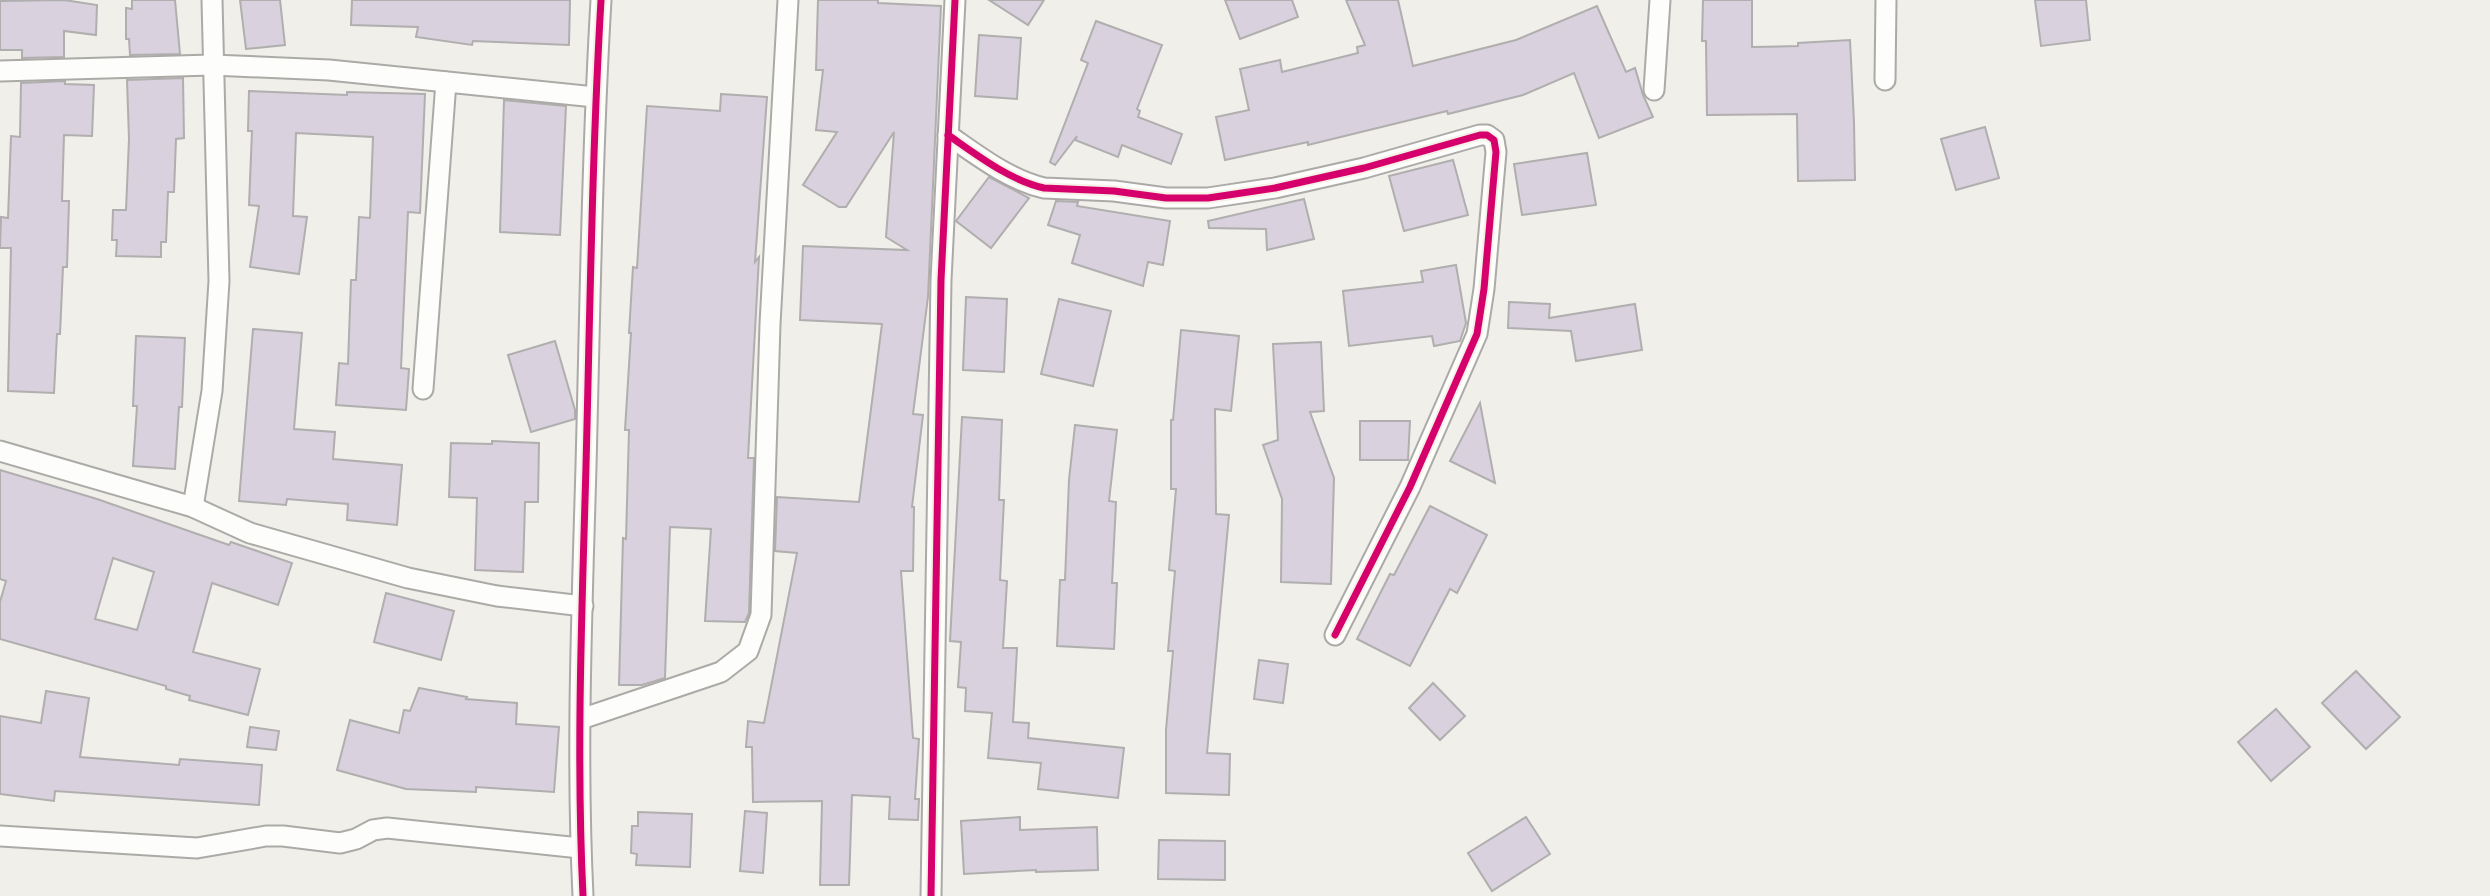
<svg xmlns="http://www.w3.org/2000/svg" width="2490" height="896" viewBox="0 0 2490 896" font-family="'Fira Sans',sans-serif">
	<rect width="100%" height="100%" fill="#f0efea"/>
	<!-- building -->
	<g fill="#d9d1dd" stroke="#b0aeae" stroke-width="2" fill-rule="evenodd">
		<polygon points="64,0 97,5 96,35 64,31 64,57 22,58 22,50 0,50 0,1"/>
		<polygon points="132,0 175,0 180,54 130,55 129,39 126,39 126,8 132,9"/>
		<polygon points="240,0 280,0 285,45 246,49"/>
		<polygon points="352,0 570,0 569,45 473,41 472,45 416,37 418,27 351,25"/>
		<polygon points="818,0 878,0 878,3 941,6 928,297 913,414 923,415 912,507 914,507 913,571 901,571 913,738 919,739 915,799 919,799 918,820 889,819 890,797 852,795 849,885 820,885 822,801 753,802 752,747 746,747 748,721 764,723 797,553 775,551 777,497 859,502 882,324 800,320 803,246 907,250 886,237 894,132 846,207 839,207 803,185 837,132 816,130 823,70 816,70"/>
		<polygon points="989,0 1044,0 1028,25"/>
		<polygon points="1225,0 1292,0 1298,17 1240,39"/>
		<polygon points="1346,0 1398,0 1413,66 1516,40 1597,6 1626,72 1635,68 1643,95 1653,117 1599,138 1574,73 1523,95 1448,114 1447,111 1308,145 1308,142 1225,160 1216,117 1249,110 1240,69 1280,60 1282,72 1358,53 1357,47 1365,45"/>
		<polygon points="1703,0 1752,0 1752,47 1798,46 1798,43 1850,40 1854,122 1855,180 1798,181 1797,114 1707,115 1706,41 1702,41"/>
		<polygon points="2035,0 2086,0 2090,40 2041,46"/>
		<polygon points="1096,21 1162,45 1137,109 1140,111 1138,117 1182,134 1171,164 1122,145 1118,157 1075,140 1077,136 1055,165 1050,162 1088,63 1081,60"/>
		<polygon points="979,35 1021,38 1017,99 975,96"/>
		<polygon points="183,78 184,138 176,139 174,192 168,192 166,242 161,242 161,257 116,256 117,240 112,240 113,210 126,210 129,139 127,80"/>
		<polygon points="65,81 65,84 94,85 92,136 64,135 62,201 69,201 67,267 63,267 60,334 57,334 54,393 8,391 11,248 0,248 1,217 8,218 11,136 20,137 21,83"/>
		<polygon points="249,91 347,95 347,92 425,94 420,213 408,212 401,368 409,369 406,410 336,405 339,363 348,364 351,280 356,280 359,217 370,218 373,137 296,133 293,216 307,217 299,274 250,267 259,206 249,205 252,131 248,131"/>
		<polygon points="721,94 767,97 755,262 759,257 748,458 754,458 749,613 745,622 705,621 711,529 670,527 665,678 642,685 619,685 623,538 626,539 629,430 625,430 631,333 629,333 633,267 637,268 647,106 720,111"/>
		<polygon points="504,100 566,106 560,235 500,232"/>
		<polygon points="1985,127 1999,178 1956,190 1941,139"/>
		<polygon points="1587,153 1596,205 1522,215 1514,164"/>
		<polygon points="1453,160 1468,215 1404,231 1389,176"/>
		<polygon points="989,177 1029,198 991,248 956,221"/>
		<polygon points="1304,199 1314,239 1267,250 1266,229 1209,228 1208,221"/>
		<polygon points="1056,201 1078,202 1077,206 1170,221 1163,265 1148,262 1143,286 1072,263 1080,235 1048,225"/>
		<polygon points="1456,265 1466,323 1460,341 1434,346 1432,336 1349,346 1343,291 1423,282 1421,271"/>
		<polygon points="966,297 1007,299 1004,372 963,370"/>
		<polygon points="1059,299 1111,311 1093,386 1041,374"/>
		<polygon points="1509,302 1550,304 1549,318 1635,304 1642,350 1576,361 1571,331 1508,328"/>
		<polygon points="253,329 302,333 294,429 335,432 333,459 402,465 397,525 347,520 348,504 287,499 286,505 239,501"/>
		<polygon points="1181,330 1239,336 1231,411 1215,409 1216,514 1229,515 1207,753 1230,754 1229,795 1166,793 1166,730 1173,651 1168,651 1175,571 1169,570 1176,489 1171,489 1171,420 1173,420"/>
		<polygon points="136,336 185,338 182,407 179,407 175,469 133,466 137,406 133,406"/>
		<polygon points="555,341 575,410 575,419 531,432 508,355"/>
		<polygon points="1321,342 1324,411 1310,412 1334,478 1331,584 1281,582 1282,499 1263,445 1278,440 1273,344"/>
		<polygon points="1480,403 1495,483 1450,461"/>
		<polygon points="962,417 1002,420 999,500 1004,500 1000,580 1007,581 1003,648 1017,648 1013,722 1029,723 1028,738 1124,748 1118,798 1038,789 1041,763 988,758 992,713 965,711 966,688 958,687 961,642 950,641"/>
		<polygon points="1360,421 1410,421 1408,460 1360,460"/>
		<polygon points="1075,425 1117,430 1109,501 1116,502 1112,583 1117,583 1114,649 1057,646 1060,580 1065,580 1069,480"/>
		<polygon points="492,441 539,443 538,502 525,502 523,572 475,570 477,498 449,497 451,443 492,444"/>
		<path d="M0 470 97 499 229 545 231 542 292 563 278 605 212 583 193 652 260 669 248 715 189 700 190 696 166 689V686L0 639V602L6 581 0 579ZM113 558 154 572 137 630 95 619Z"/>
		<polygon points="1430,506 1487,535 1457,593 1450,589 1410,666 1357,639 1390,574 1394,575"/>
		<polygon points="386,593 454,611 441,660 374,642"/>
		<polygon points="1259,660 1288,664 1283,703 1254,699"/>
		<polygon points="2356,671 2400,717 2366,749 2322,703"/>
		<polygon points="1433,683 1465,716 1440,740 1409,708"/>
		<polygon points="419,688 467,697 466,699 517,703 516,724 559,727 554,792 476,787 476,792 406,789 337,770 350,720 399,733 404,710 410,711"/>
		<polygon points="46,691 89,698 80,757 179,765 180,759 262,765 259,805 55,791 54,801 0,794 0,716 41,723"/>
		<polygon points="2276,709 2310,747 2271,781 2238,742"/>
		<polygon points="250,727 279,731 276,750 247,747"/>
		<polygon points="745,811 767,813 763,873 740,871"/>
		<polygon points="638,812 692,814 690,867 636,865 637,854 631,853 632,826 638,826"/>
		<polygon points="1020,817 1020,830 1097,827 1098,870 1036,872 1036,870 964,874 961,821"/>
		<polygon points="1526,817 1550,854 1492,891 1468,853"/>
		<polygon points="1159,840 1225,841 1225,880 1158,879"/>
	</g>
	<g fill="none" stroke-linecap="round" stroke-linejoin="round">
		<defs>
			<g id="minor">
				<polyline points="0,71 212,65 329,70 595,97"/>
				<polyline points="1885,80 1886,0"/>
				<polyline points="1654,90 1660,0"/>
				<path d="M948 135C977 155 1009 180 1044 188L1114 191 1166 198H1208L1275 188 1364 168 1480 135H1487L1494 140 1496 152 1484 289 1477 334 1410 487 1335 635"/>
				<polyline points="423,389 446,82"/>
				<polyline points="0,451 193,507 250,533 408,578 497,596 583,606"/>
				<polyline points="193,507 212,391 219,281 212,0"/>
				<polyline points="581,719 721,672 748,651 761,615 770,324 788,0"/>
				<polyline points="0,836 197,848 266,836 283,836 340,843 356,839 373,830 387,828 580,848"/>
				<path d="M583 896C576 753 582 609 586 466 590 311 592 155 601 0"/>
				<polyline points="931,896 941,280 955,0"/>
			</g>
		</defs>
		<!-- minor casing -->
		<use href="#minor" stroke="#abaaa6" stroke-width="23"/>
		<!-- minor -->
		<use href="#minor" stroke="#fdfdfc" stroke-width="19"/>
		<defs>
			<g id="cycleway">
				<path d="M948 135C977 155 1009 180 1044 188L1114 191 1166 198H1208L1275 188 1364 168 1480 135H1487L1494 140 1496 152 1484 289 1477 334 1410 487 1335 635"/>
				<path d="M583 896C576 753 582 609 586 466 590 311 592 155 601 0"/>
				<polyline points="931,896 941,280 955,0"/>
			</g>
		</defs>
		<!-- cycleway casing -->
		<use href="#cycleway" stroke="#f4f0e6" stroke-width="11"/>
		<!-- cycleway -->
		<use href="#cycleway" stroke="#d6006c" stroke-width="7"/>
	</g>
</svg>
